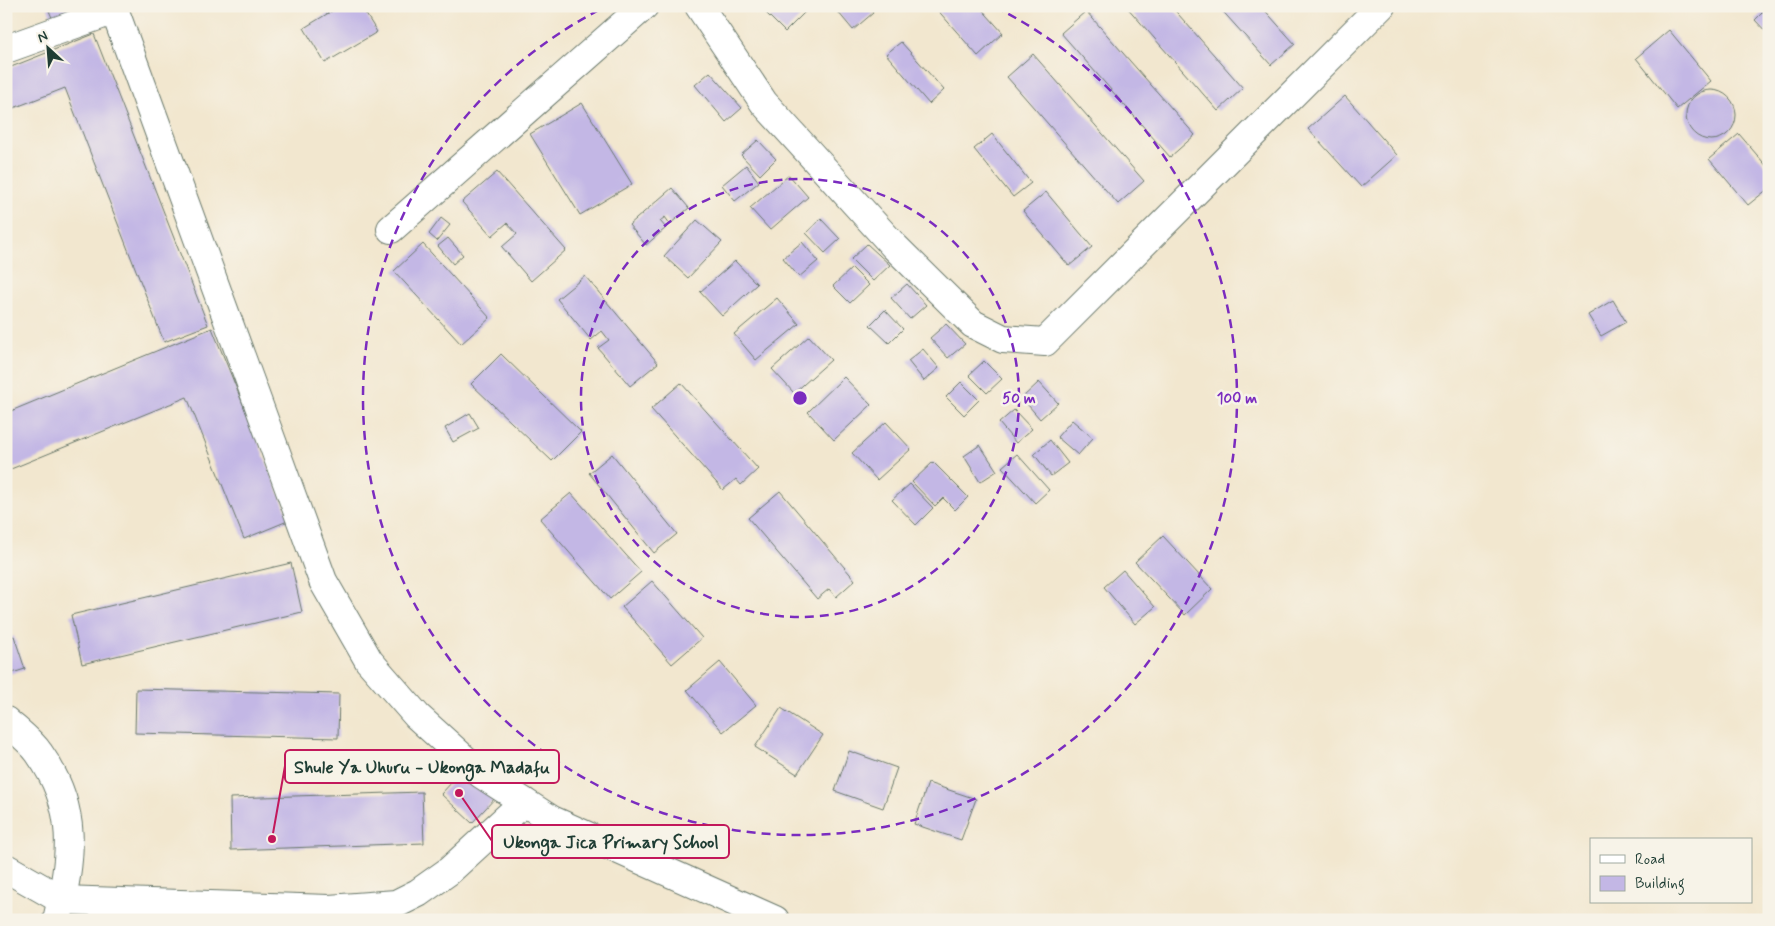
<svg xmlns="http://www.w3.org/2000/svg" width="1775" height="926" viewBox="0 0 1775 926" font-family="Mynerve,sans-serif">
	<rect width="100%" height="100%" fill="#f7f3e8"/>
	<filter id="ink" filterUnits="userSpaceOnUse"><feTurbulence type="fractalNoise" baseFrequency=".02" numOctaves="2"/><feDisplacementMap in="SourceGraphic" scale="10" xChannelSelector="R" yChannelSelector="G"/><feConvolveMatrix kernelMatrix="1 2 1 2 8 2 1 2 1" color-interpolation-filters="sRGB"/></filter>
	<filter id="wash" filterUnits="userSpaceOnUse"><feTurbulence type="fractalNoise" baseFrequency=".0096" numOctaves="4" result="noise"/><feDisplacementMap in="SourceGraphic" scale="20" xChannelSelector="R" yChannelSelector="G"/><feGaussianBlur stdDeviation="1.12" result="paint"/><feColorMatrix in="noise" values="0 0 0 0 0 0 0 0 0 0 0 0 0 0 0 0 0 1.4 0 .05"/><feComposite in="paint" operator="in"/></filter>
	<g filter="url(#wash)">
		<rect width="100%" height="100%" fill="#f2e7cf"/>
		<g id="blocks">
			<!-- building -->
			<g fill="#c3b7e5">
				<polygon points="47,6 85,6 53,20"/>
				<polygon points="340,6 361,6 377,32 325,63 304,28"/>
				<polygon points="770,6 805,6 808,9 785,32 764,11"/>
				<polygon points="833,6 868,6 873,13 853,30"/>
				<polygon points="934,6 979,6 1003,33 978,56"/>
				<polygon points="1126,6 1171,6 1243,88 1218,111"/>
				<polygon points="1218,6 1261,6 1295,44 1271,65"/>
				<polygon points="1758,6 1769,6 1769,35 1755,20 1763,12"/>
				<polygon points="1086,11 1195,135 1170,157 1061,33"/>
				<polygon points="1669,30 1711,81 1677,109 1636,58"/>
				<polygon points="94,34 208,325 164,342 65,88 6,111 6,69"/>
				<polygon points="901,42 944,90 929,104 886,54"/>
				<polygon points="1033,54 1144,181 1118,204 1007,77"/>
				<polygon points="710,72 742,108 726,122 695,85"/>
				<circle cx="1711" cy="115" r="25"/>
				<polygon points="1345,96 1397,155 1361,187 1308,129"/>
				<polygon points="582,103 632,184 580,215 530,134"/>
				<polygon points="992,134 1031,183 1013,197 974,149"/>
				<polygon points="1739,134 1769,169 1769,188 1748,205 1709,159"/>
				<polygon points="758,140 776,159 760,175 741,155"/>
				<polygon points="746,165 759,182 735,201 722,185"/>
				<polygon points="497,172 566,250 531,281 502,247 517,234 507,223 492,236 462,202"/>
				<polygon points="789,175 808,197 770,230 750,208"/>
				<polygon points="672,188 689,208 670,224 665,217 660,221 666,228 646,245 629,225"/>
				<polygon points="1046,192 1092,247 1069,266 1023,211"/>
				<polygon points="441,218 450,225 437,241 429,234"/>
				<polygon points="821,219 840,239 825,253 806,233"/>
				<polygon points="697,220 722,242 688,278 664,256"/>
				<polygon points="448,238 463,255 453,264 438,246"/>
				<polygon points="802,242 818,261 799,277 783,258"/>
				<polygon points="423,244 490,318 461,344 394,271"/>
				<polygon points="867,244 890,265 873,281 851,259"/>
				<polygon points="735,261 757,284 722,316 700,292"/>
				<polygon points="852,268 869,285 850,303 833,286"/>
				<polygon points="585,276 658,363 630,386 598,348 609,340 602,331 591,340 557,299"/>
				<polygon points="907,284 926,305 910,319 891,298"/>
				<polygon points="777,298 799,324 756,360 734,334"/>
				<polygon points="1613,300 1626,322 1601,336 1588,315"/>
				<polygon points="885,310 903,329 889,343 870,325"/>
				<polygon points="946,324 965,344 948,358 930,338"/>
				<polygon points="212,328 290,520 244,539 187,397 6,471 6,413"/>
				<polygon points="809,336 831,360 794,393 772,369"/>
				<polygon points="923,349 939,368 924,381 908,361"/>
				<polygon points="501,354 581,432 552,461 471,384"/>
				<polygon points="984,361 1002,379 987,393 969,375"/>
				<polygon points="844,377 871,405 834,440 808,412"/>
				<polygon points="961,382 979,400 964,415 946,397"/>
				<polygon points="1039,382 1058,403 1040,419 1022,398"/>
				<polygon points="681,383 758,469 741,485 736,479 723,490 651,409"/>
				<polygon points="1014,410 1032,429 1016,443 999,423"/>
				<polygon points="470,413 479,428 453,442 445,428"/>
				<polygon points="1072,420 1093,438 1078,455 1057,437"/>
				<polygon points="886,422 911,449 877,480 852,453"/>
				<polygon points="1050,440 1068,463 1051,476 1034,454"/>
				<polygon points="980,445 997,471 980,482 964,456"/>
				<polygon points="612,454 677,534 654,553 589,473"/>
				<polygon points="1017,454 1049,490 1035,503 1002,467"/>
				<polygon points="933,462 968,497 955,510 943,498 935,506 912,482"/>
				<polygon points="910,484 933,508 916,525 892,500"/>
				<polygon points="780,491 855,580 836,597 829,589 817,599 748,518"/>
				<polygon points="571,493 641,572 610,599 540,519"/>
				<polygon points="1163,536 1212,589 1185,615 1135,562"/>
				<polygon points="291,563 302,612 82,664 71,615"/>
				<polygon points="1123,570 1155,607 1135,624 1104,587"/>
				<polygon points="652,581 702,638 672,664 622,607"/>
				<polygon points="14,636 25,669 6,675 6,639"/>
				<polygon points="720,662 756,705 723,732 687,690"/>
				<polygon points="136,689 339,694 338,738 135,733"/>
				<polygon points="781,708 823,735 797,774 755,747"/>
				<polygon points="849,751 897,768 883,808 835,791"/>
				<polygon points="466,767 497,796 472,823 441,794"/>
				<polygon points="928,783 976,799 961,840 914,824"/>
				<polygon points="422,792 424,843 231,850 230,798"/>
			</g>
		</g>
	</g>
	<g filter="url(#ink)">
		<use href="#blocks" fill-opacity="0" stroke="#69786a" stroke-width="1"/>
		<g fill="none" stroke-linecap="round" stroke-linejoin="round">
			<defs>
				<g id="minor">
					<polyline points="113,6 323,581 369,661 417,716 481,774 552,820 775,920"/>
					<polyline points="699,6 764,103 894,246 973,324 1003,339 1045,342 1381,6"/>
					<polyline points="6,49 115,10"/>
					<polyline points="391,229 644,6"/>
					<path d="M6 721C17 731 31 741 39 753 79 809 72 857 57 920"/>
					<polyline points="6,868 62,900 329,909 396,904 418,893 449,871 524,802"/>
				</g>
			</defs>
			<!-- minor casing -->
			<use href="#minor" stroke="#69786a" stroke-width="30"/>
			<!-- minor -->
			<use href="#minor" stroke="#fff" stroke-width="28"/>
		</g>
	</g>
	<!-- distance rings -->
	<g fill="none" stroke="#7b2cbf" stroke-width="2.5" stroke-dasharray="9 6">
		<circle cx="800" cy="398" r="219"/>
		<path d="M995 7A437 437 0 1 1 605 7"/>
	</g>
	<circle cx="800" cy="398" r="8" fill="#7b2cbf" stroke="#f7f3e8" stroke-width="2.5"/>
	<g font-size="15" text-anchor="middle" font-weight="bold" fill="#7b2cbf" stroke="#f7f3e8" stroke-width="5" stroke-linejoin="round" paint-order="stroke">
		<text x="1019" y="403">50 m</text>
		<text x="1237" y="403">100 m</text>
	</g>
	<!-- callouts -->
	<path fill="none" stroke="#c2185b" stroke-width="2" d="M272 839L285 766M459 793L492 841"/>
	<g fill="#c2185b" stroke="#f7f3e8" stroke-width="2">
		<circle cx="272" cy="839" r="5"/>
		<circle cx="459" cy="793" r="5"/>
	</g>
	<g fill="#f7f3e8" stroke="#c2185b" stroke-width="2">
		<rect x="285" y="750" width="274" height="33" rx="5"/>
		<rect x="492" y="825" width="237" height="33" rx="5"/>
	</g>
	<g font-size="18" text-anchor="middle" font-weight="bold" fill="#1f3d34">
		<text x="422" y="773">Shule Ya Uhuru - Ukonga Madafu</text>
		<text x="611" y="848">Ukonga Jica Primary School</text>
	</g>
	<!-- margin -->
	<rect width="1775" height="926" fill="none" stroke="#f7f3e8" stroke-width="25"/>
	<!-- legend -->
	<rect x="1590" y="838" width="162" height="65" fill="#f7f3e8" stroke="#a1aaa0"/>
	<rect x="1600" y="855" width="25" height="8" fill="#ffffff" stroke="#a1aaa0"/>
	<text x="1635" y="864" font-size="15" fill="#1f3d34">Road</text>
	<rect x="1600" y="876" width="25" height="15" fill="#c3b7e5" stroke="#a1aaa0"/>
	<text x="1635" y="888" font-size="15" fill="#1f3d34">Building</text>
	<!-- north arrow -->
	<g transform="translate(48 48) rotate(334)" stroke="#f7f3e8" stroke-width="4" paint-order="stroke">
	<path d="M0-4L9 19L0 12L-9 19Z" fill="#1f3d34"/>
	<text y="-8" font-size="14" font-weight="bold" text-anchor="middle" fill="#1f3d34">N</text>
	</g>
</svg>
